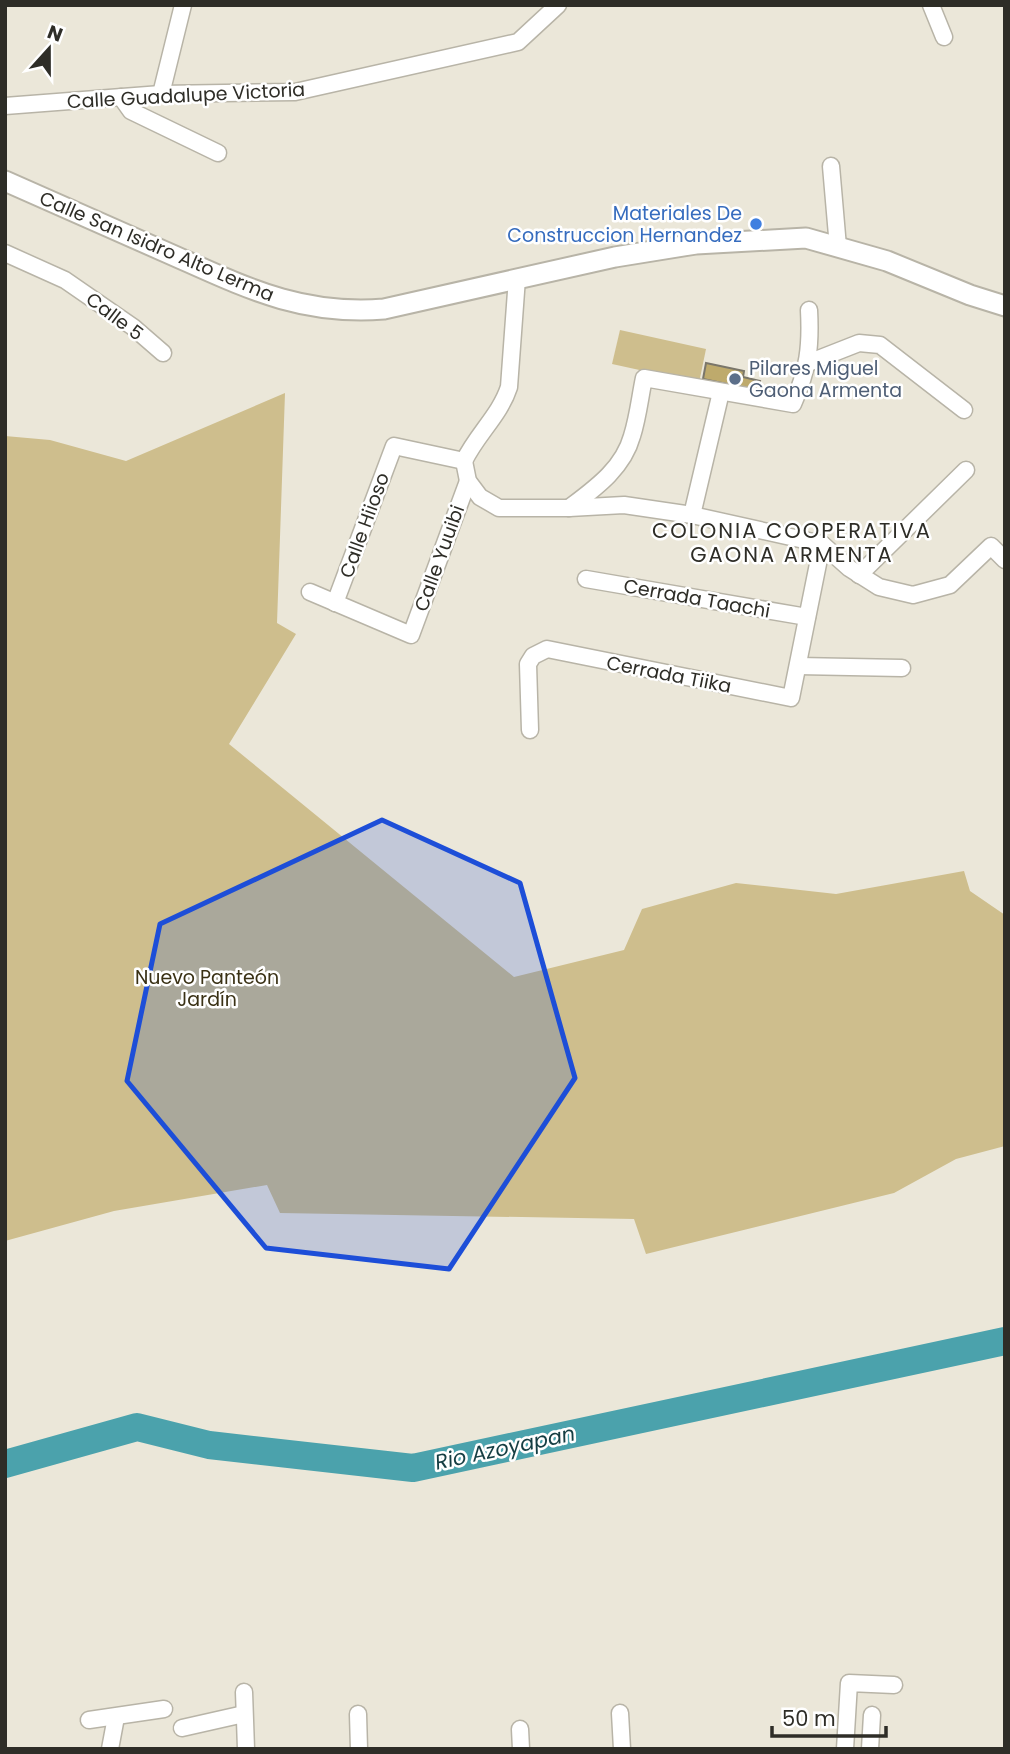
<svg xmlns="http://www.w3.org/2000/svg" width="1010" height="1754" viewBox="0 0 1010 1754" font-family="Poppins,sans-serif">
	<rect width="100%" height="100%" fill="#ebe7d9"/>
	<!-- green -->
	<g fill="#cebe8d">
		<polygon points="620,330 706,349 699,383 612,364"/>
		<polygon points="285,393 277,623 296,634 229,744 514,977 624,950 642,909 736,883 836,894 964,871 970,891 1005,915 1005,1146 956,1159 894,1193 646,1254 634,1219 280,1213 267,1185 114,1211 5,1241 5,436 50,440 126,461"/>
	</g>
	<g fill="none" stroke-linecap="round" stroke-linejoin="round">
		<!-- river -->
		<polyline stroke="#4ba2ac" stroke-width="28" points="5,1464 137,1427 209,1445 413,1468 1005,1341"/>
	</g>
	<!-- building -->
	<polygon fill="#beaa6c" stroke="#7a766a" stroke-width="2" points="706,363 744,371 743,377 760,381 757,395 741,387 703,379"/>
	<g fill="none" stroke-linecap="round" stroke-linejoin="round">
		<defs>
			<g id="minor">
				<polyline points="931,5 944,37"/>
				<polyline points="161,94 183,5"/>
				<polyline points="121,97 131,111 218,153"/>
				<polyline points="5,106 161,94 295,92 518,42 558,5"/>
				<polyline points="831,166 838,247"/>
				<polyline points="5,253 65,280 133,327 163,353"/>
				<polyline points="808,363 859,343 880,345 964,410"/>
				<polyline points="464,461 468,481 480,497 499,508 569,508 624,505 692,515 822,544 849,568 879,587 913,595 950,585 991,546 1005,560"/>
				<path d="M464 461C477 434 500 415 509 387L517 278"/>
				<path d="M569 508C594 489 623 469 632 436 638 417 640 397 644 378L793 404C808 370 811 347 809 310"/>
				<polyline points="692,515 721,392"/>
				<polyline points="859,575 966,470"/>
				<polyline points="586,579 807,617"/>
				<polyline points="310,592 411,635 468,481"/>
				<polyline points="335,603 394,446 464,461"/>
				<polyline points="798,666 902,668"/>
				<polyline points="530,730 528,664 533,656 547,649 791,698 822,544"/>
				<polyline points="244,1692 246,1749"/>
				<polyline points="620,1713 622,1749"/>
				<polyline points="358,1714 359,1749"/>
				<polyline points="89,1720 164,1709"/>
				<polyline points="182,1728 244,1714"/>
				<polyline points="520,1729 521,1749"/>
				<polyline points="110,1749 116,1717"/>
				<polyline points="845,1749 849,1683 894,1685"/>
				<polyline points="870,1749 872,1715"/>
			</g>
			<path id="tertiary" d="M5 181C57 204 109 227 161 250 239 284 296 316 384 309L615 257 696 244 806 238 887 261 970 295 1005 306"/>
		</defs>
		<!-- minor casing -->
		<use href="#minor" stroke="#b8b4a7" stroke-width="19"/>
		<!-- tertiary casing -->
		<use href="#tertiary" stroke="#b8b4a7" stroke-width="23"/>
		<!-- minor -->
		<use href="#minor" stroke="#fff" stroke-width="16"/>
		<!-- tertiary -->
		<use href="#tertiary" stroke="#fff" stroke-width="19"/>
	</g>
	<!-- marked area -->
	<path fill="#1d4ed8" fill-opacity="0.2" stroke="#1d4ed8" stroke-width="5" stroke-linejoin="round" d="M382 820 520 883 575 1078 449 1269 266 1248 127 1081 160 924Z"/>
	<!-- markers -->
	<circle fill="#3f7fe0" stroke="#fff" stroke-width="2.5" cx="756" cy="224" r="7"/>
	<circle fill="#5c6f8a" stroke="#fff" stroke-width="2.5" cx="735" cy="379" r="7"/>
	<g text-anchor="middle" stroke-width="5" stroke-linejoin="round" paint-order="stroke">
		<!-- street labels -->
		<g font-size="19" fill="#2e2d27" stroke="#fff">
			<text transform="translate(186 95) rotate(-3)" y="7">Calle Guadalupe Victoria</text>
			<text transform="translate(157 246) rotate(23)" y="7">Calle San Isidro Alto Lerma</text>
			<text transform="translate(115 316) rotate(37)" y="7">Calle 5</text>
			<text transform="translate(364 525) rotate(-70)" y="7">Calle Hiioso</text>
			<text transform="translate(439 558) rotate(-70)" y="7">Calle Yuuibi</text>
			<text transform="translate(697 598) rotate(10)" y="7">Cerrada Taachi</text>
			<text transform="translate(669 674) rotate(11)" y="7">Cerrada Tiika</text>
		</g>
		<!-- shop labels -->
		<g font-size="19" fill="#366cbe" stroke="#fff" text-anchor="end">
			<text x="742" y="220">Materiales De<tspan x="742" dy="22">Construccion Hernandez</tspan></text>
		</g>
		<!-- service labels -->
		<g font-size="19" fill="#4e5e75" stroke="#fff" text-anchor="start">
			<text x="749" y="375">Pilares Miguel<tspan x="749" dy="22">Gaona Armenta</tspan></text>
		</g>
		<!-- park labels -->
		<g font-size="19" fill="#3a3115" stroke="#fff">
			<text x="207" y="984">Nuevo Panteón<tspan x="207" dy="22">Jardín</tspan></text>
		</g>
		<!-- neighbourhood labels -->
		<g font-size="21" letter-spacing="2" fill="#2e2d27" stroke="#fff">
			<text x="792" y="538">COLONIA COOPERATIVA<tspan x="792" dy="24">GAONA ARMENTA</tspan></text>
		</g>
		<!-- water labels -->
		<g font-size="21" font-style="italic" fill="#153e43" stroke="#fff">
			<text transform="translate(505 1448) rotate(-12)" y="7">Rio Azoyapan</text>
		</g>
	</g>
	<!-- border -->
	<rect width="1010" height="1754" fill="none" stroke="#2e2d27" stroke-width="14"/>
	<!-- north arrow -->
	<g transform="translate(49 49) rotate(21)" stroke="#ffffff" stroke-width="5" paint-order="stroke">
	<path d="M0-5L12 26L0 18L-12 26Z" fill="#2e2d27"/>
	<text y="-10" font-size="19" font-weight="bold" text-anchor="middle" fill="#2e2d27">N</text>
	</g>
	<!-- scale -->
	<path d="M772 1726v10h114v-10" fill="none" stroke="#2e2d27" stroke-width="3.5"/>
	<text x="782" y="1726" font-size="21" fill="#2e2d27" stroke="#ffffff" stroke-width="5" paint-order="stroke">50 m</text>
</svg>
